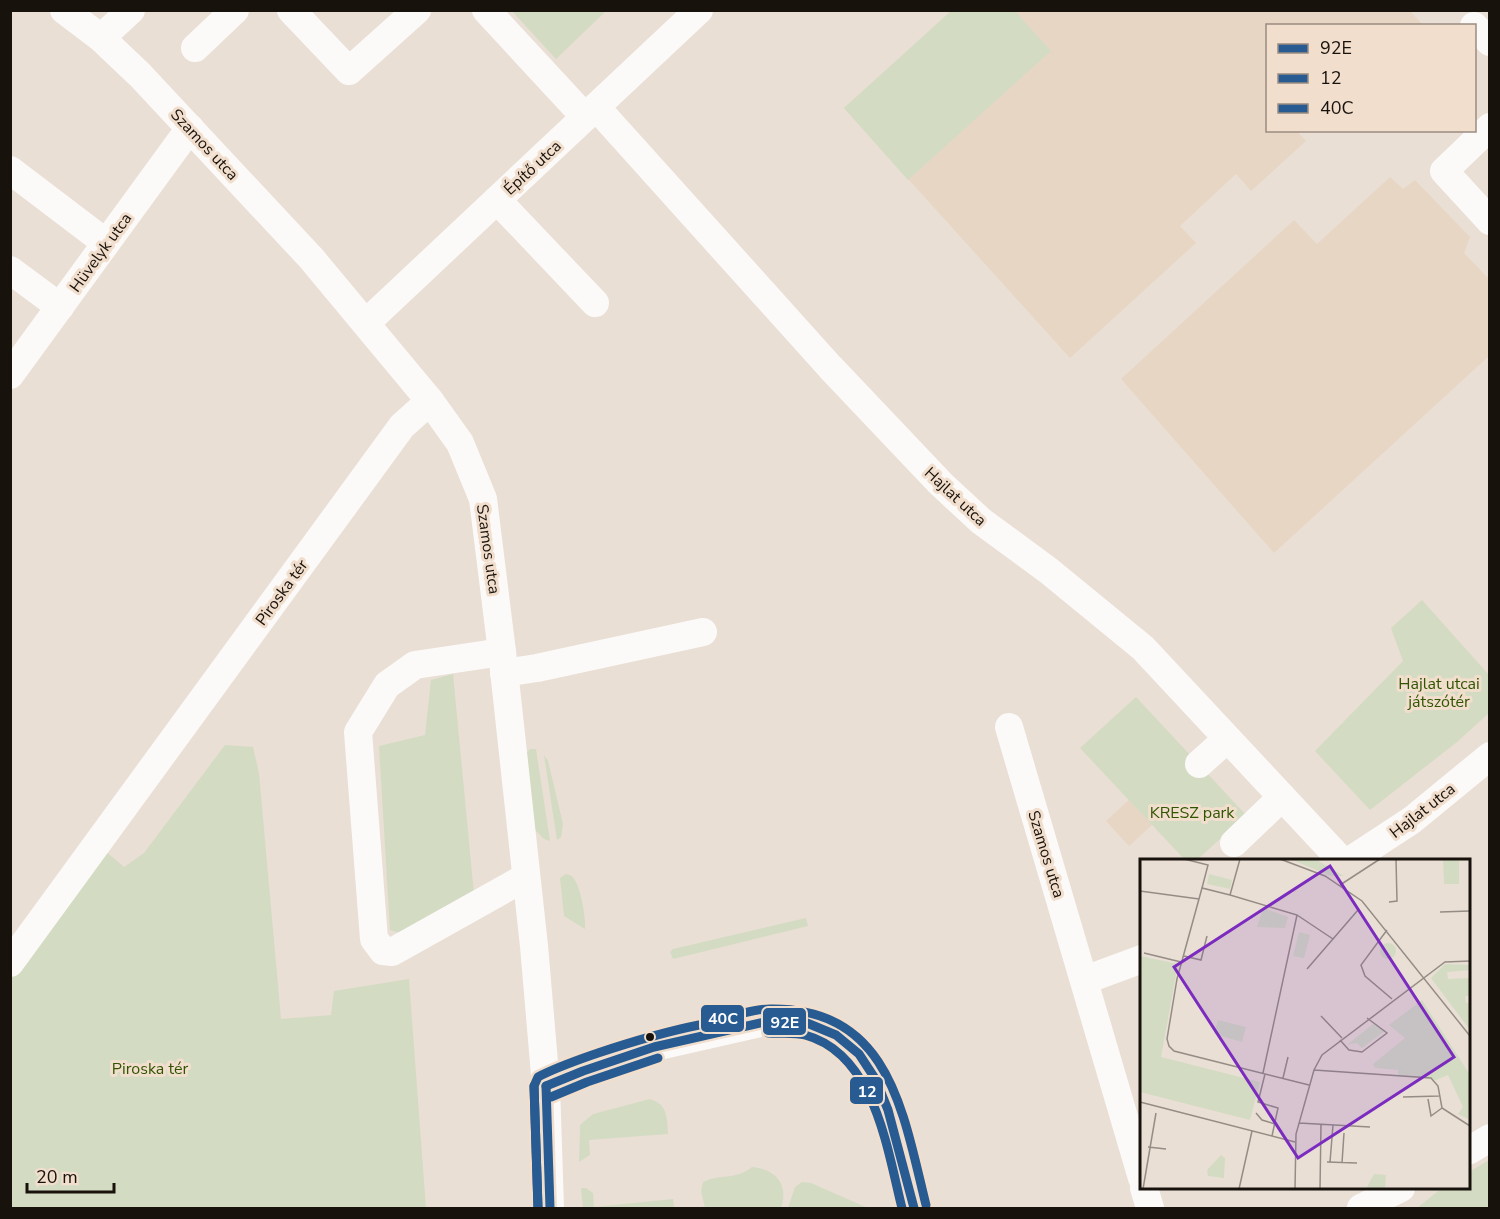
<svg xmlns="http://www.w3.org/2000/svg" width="1500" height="1219" viewBox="0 0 1500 1219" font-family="'Nunito Sans',sans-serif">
	<rect width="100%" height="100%" fill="#e9dfd5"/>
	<!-- built -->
	<g fill="#e8d6c5">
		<polygon points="1409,10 1423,25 1268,26 1268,130 1297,131 1306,141 1251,191 1236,174 1180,226 1196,243 1070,358 844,108 952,11"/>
		<polygon points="1390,177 1403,189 1415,180 1470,237 1464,253 1489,279 1489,356 1274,553 1121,379 1294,220 1317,244"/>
		<polygon points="1129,800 1152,825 1129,846 1106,821"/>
	</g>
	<!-- green -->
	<g fill="#d4dbc3">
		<polygon points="952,10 1015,11 1051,51 908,180 844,108"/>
		<polygon points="512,11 606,11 556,59"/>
		<polygon points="1422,600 1489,675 1489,713 1457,742 1370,810 1315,751 1403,661 1391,628"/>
		<polygon points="453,674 474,894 400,933 390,930 379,746 425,735 431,680"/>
		<polygon points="1136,697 1246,815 1197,860 1185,860 1080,748"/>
		<polygon points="225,745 253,747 259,773 281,1019 331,1015 334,991 409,979 426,1208 11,1208 11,978 103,849 124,867 144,853"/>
		<polygon points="530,749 536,749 550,841 544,839 533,828 527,752"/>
		<polygon points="544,755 548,761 563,824 561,837 557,840"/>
		<path d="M566 874C570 875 572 875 574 879 581 888 586 918 585 929L564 916 560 878Z"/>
		<polygon points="806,918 808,926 673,959 670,952 673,949"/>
		<path d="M650 1099C668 1105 667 1117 668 1134L589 1140 590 1155 579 1162 580 1125 593 1114Z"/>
		<polygon points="1489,1160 1489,1208 1417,1208 1442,1188 1468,1188 1469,1172"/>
		<path d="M752 1167C776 1169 789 1185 781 1208H705L701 1191 703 1182C722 1173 734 1181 752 1167Z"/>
		<polygon points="802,1182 811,1183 868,1208 788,1208 795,1187"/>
		<polygon points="581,1188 586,1188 593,1193 594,1207 673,1199 674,1207 583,1208"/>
	</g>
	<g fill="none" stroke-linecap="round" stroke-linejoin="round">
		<!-- minor -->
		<g stroke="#fcfaf9" stroke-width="28">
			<polyline points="64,10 101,38 140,75 311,258 430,401 460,443 483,499 502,652 534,946 546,1086 550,1208"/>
			<polyline points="291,10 349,71 417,10"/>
			<polyline points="486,10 585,117"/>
			<polyline points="1474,26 1490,42"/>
			<polyline points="101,38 131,10"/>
			<polyline points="195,48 235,10"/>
			<polyline points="596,107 830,367 941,484 981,521 1049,571 1143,648 1341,860"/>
			<polyline points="1490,127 1444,171 1490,221"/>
			<polyline points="10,170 106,243"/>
			<polyline points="497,200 595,303"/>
			<polyline points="10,270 60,307"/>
			<polyline points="366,323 699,10"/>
			<polyline points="10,375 190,128"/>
			<polyline points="502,652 415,665 387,685 358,732 374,939 383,951 392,952 526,877"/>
			<polyline points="504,673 537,668 703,632"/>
			<polyline points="1009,727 1142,1178"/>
			<polyline points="1199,764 1227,739"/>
			<polyline points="1234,843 1282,797"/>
			<polyline points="1351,860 1412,820 1490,756"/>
			<polyline points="10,963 402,426 430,401"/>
			<polyline points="1085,980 1142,959"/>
			<path d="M546 1086 583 1071 654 1047 769 1021C882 1012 892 1125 914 1208"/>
			<polyline points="1468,1151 1490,1138"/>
			<polyline points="1144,1188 1150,1208"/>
			<polyline points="1361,1208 1401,1188"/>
		</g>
		<defs>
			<g id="bus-1">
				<polyline points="546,1086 583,1071 654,1047 769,1021 807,1023 836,1035 859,1054 876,1080 888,1110 914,1208"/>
				<polyline points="546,1086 550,1208"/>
			</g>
			<g id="bus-2">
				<path d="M768 1033C780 1034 794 1032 805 1035 875 1054 887 1149 902 1208"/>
				<polyline points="534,1086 538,1208"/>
				<polyline points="551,1097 587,1082 658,1058"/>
			</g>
			<path id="bus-3" d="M538 1208 534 1086 538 1077C557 1067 578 1060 598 1053 631 1042 664 1032 699 1025 719 1020 750 1009 770 1009 890 1007 903 1113 926 1205"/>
		</defs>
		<!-- bus-1 casing -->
		<use href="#bus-1" stroke="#f1decd" stroke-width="14"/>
		<!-- bus-2 casing -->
		<use href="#bus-2" stroke="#f1decd" stroke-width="14"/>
		<!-- bus-3 casing -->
		<use href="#bus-3" stroke="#f1decd" stroke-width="14"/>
		<!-- bus-1 -->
		<use href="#bus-1" stroke="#275b91" stroke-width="9"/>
		<!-- bus-2 -->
		<use href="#bus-2" stroke="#275b91" stroke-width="9"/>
		<!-- bus-3 -->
		<use href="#bus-3" stroke="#275b91" stroke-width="9"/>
	</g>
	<!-- markers -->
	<circle fill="#18120c" stroke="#f1decd" stroke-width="2" cx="650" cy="1037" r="5"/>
	<g text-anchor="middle" stroke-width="6" stroke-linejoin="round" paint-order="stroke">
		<!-- street labels -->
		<g font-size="16" fill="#18120c" stroke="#f1decd">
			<text transform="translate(205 144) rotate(47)" y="6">Szamos utca</text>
			<text transform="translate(532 167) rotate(-43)" y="6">Építő utca</text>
			<text transform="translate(100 252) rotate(-54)" y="6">Hüvelyk utca</text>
			<text transform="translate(956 496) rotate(43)" y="6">Hajlat utca</text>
			<text transform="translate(489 549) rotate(82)" y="6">Szamos utca</text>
			<text transform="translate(281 592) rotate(-54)" y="6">Piroska tér</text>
			<text transform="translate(1422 810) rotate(-38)" y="6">Hajlat utca</text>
			<text transform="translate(1047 854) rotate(73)" y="6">Szamos utca</text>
		</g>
		<!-- park labels -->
		<g font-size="16" fill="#305501" stroke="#f1decd">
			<text x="1439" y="689">Hajlat utcai<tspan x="1439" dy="18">játszótér</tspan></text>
			<text x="1192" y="818">KRESZ park</text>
			<text x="150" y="1074">Piroska tér</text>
		</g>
	</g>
	<!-- overview -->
	<g transform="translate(1140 859)">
		<rect width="330" height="330" fill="#e9dfd5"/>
		<path d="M150 0H175L204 17H191ZM303 0H319V25H304ZM69 15 92 21 90 30 67 25ZM123 49 148 58 145 69 117 68ZM159 73 170 76 164 99 153 97ZM240 92a8 8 0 1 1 16 0a8 8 0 1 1-16 0ZM0 97 38 105 21 198 120 223 110 261 0 233ZM305 105 330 106V111L307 113 308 120 330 119V137H325L326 144H330V171L291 119ZM282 141 330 216 328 260 318 255 323 248 308 216 296 221 258 216V211L235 209 233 205 265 179 249 166ZM78 161 106 168 102 183 74 175ZM233 165 245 172 222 189 217 184 207 186ZM81 296 85 299 84 319 68 317 67 311ZM234 315 246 316 245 330H226Z" fill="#d4dbc3"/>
		<path fill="none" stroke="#958d85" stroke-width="1.5" d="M44 0 68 6 62 29M100 0 90 36 157 56 123 214M140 0 185 17 222 42 330 177M200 26 240 0M0 32 59 40M90 36 62 29 37 120 27 180 29 187 34 192 169 226M249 43 257 42 256 0M300 53 330 52M157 56 193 80M247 71 221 106 225 117 252 140M4 94 41 103M44 97 61 101 67 77M167 110 218 51M181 157 202 179M200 181 209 191 222 193 247 174 227 159M174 211 291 219 298 227 302 249 330 267M125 215 118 243 138 249 132 277M143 219 148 198M263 238 299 237M288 240 291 257 302 249M0 243 155 283M116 254 122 261 135 265M159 264 230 268M8 288 26 290M187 303 217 304M190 303 193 266M202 304 204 274M3 330 16 254M99 330 112 272M155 330 156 275 174 211 182 196 305 103 330 102M180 330 181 265"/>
		<path fill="#7b2cbf" fill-opacity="0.15" stroke="#7b2cbf" stroke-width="3" d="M190 7 314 198 158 299 34 108Z"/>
		<rect width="330" height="330" fill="none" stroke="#18120c" stroke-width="3"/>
	</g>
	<g stroke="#f1decd" stroke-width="2">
		<rect x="700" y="1004" width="45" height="29" rx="6" fill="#275b91"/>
		<rect x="762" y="1007" width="45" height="29" rx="6" fill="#275b91"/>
		<rect x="849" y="1076" width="35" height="29" rx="6" fill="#275b91"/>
	</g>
	<g font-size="16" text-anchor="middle" font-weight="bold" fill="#fff">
		<text x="723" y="1024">40C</text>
		<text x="785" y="1028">92E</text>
		<text x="867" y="1097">12</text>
	</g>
	<!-- border -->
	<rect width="1500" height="1219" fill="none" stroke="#18120c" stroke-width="24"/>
	<!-- legend -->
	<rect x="1266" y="24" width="210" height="108" fill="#f1decd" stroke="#9a8c80" stroke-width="1.5"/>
	<rect x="1278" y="44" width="30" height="9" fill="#275b91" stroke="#9a8c80" stroke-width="1.5"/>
	<text x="1320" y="54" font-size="18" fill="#18120c">92E</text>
	<rect x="1278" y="74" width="30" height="9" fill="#275b91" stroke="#9a8c80" stroke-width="1.5"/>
	<text x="1320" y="84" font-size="18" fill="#18120c">12</text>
	<rect x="1278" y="104" width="30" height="9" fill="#275b91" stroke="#9a8c80" stroke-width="1.5"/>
	<text x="1320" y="114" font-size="18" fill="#18120c">40C</text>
	<!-- scale -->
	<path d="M27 1183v9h87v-9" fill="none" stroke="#18120c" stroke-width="3"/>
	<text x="36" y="1183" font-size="18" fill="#18120c" stroke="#f1decd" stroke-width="4.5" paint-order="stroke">20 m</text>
</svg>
